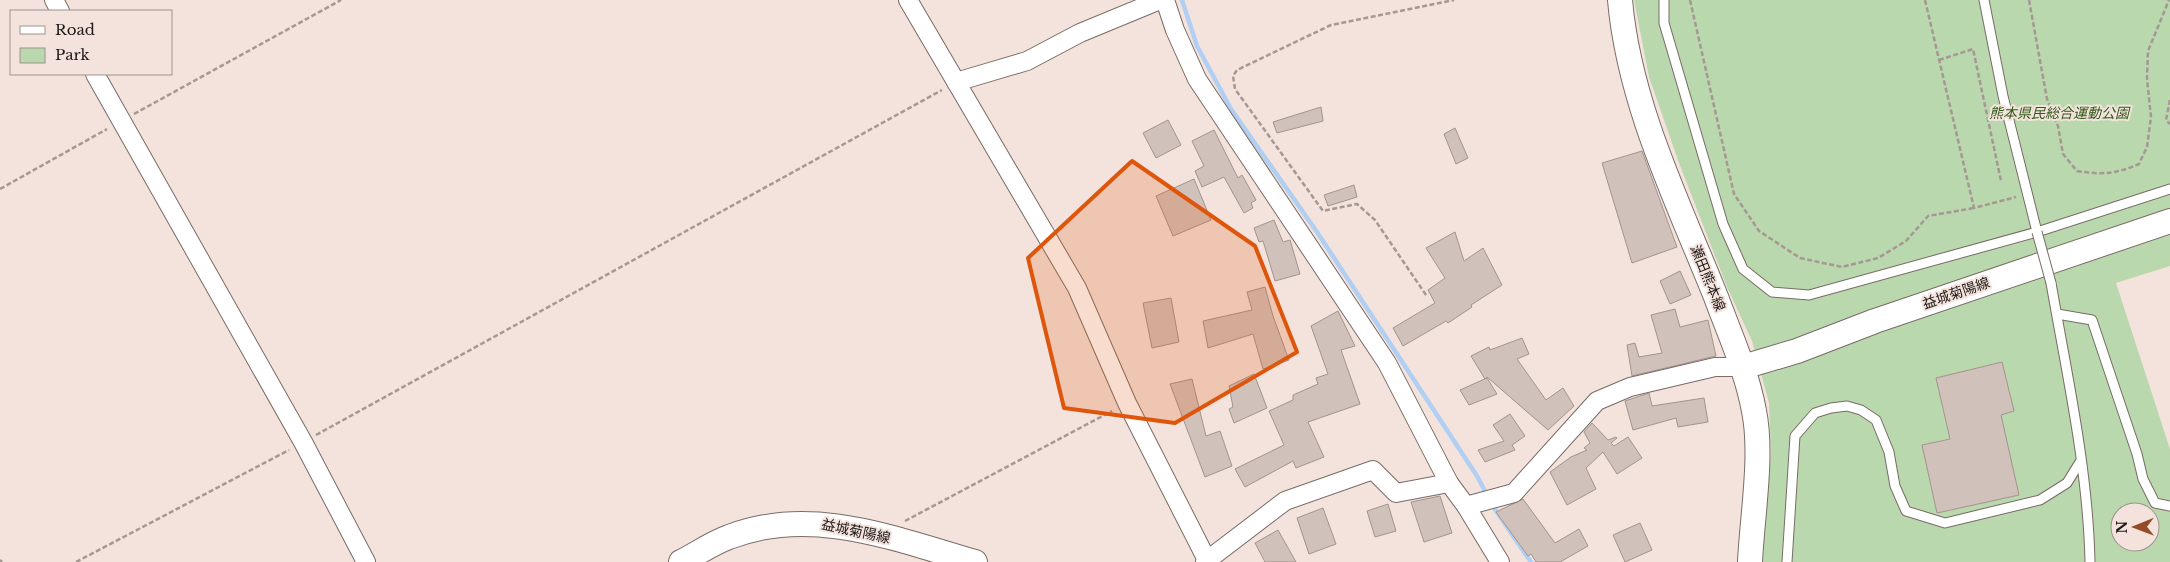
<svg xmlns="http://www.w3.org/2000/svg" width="2170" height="562" viewBox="0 0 2170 562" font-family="'Libre Baskerville','Noto Sans JP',serif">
	<rect width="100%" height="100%" fill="#f4e3dd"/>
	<!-- green -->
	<path fill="#bad8ae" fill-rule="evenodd" d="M1634 0H2170V266L2116 283 2170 449V562H1761L1771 454 1769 403 1752 341 1727 287 1679 163 1649 77ZM2002 362 2013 411 1947 427 1936 378ZM2003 426 2018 495 1937 513 1922 445ZM2120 512H2150V542H2120Z"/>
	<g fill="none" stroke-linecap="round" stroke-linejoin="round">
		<!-- stream -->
		<g stroke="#b0cff3" stroke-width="4.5">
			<polyline points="1182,0 1197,46 1231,109 1317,232 1477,476 1487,495"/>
			<polyline points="1490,502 1531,562"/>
		</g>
	</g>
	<!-- building -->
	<g fill="#d1c1bb" stroke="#a2938d">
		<polygon points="1321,107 1323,121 1277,133 1273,122"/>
		<polygon points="1168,120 1181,145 1156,158 1143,133"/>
		<polygon points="1455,128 1468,158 1456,164 1444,134"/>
		<polygon points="1214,130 1238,178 1242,175 1256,200 1251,203 1253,208 1244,213 1224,177 1202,187 1195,171 1204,166 1192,141"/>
		<polygon points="1642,151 1677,247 1632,263 1602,163"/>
		<polygon points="1194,179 1211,220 1173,236 1156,196"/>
		<polygon points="1354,185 1357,197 1328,206 1324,195"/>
		<polygon points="1274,220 1283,242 1290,240 1300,274 1275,281 1263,241 1259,242 1254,228"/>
		<polygon points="1455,232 1464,261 1483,248 1502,285 1471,305 1472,307 1448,323 1446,321 1403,346 1393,328 1435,303 1428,290 1445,278 1426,248"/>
		<polygon points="1680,271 1691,295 1670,304 1660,281"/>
		<polygon points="1265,287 1273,316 1289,360 1263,369 1253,334 1208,348 1203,321 1252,310 1247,292"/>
		<polygon points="1171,298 1179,342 1152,348 1143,303"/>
		<polygon points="1675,309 1680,327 1708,320 1716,356 1632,376 1627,345 1635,343 1639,357 1662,353 1651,315"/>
		<polygon points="1338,311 1355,346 1341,350 1360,404 1308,422 1324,457 1296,468 1293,461 1245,487 1235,469 1284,445 1269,411 1293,400 1293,395 1318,384 1316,378 1328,374 1311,326"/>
		<polygon points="1522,338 1529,354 1517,359 1546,400 1563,388 1574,406 1548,430 1487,377 1485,379 1471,356 1489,347 1490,350"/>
		<polygon points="2002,362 2014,411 2001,415 2019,495 1937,513 1922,445 1950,439 1936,378"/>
		<polygon points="1254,374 1267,408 1234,423 1229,409 1233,407 1229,386"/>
		<polygon points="1487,378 1497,394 1469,405 1460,390"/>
		<polygon points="1192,379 1206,436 1220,431 1232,466 1205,477 1170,384"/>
		<polygon points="1649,393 1652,406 1704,398 1708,422 1678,427 1676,418 1633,430 1625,401"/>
		<polygon points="1510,414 1525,436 1512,445 1515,450 1485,462 1478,450 1504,441 1493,425"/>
		<polygon points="1592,423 1608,440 1616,437 1617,438 1611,443 1614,446 1628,437 1642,458 1617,474 1603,452 1586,468 1596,489 1567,505 1550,472 1571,457 1587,450 1584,448 1590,443 1584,432"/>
		<polygon points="1440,496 1452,533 1424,542 1411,502"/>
		<polygon points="1523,499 1555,543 1579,529 1588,546 1560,562 1536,562 1531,554 1528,556 1496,512"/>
		<polygon points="1388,504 1396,531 1375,537 1367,511"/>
		<polygon points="1323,508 1336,544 1309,554 1297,518"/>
		<polygon points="1640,523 1652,550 1625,562 1613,535"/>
		<polygon points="1278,530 1296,562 1265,562 1255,543"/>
	</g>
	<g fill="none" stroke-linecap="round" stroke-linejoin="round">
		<defs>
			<g id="lane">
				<polyline points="1664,0 1664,23 1723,224 1743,269 1772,292 1809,295 2037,232 2170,189"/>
				<polyline points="1984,0 2003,96 2037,232"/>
				<path d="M2051 283C2067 375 2088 469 2090 562"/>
				<polyline points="2057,314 2092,320 2137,454 2143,479 2155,503 2170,506"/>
				<polyline points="1787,562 1795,436 1815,413 1831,408 1847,406 1861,410 1876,420 1889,452 1895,486 1906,511 1945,523 2040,500 2067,483 2080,462"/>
			</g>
			<g id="street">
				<polyline points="54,0 60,11"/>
				<polyline points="908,0 1077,288 1127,403 1207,560"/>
				<polyline points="1165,0 1175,30 1197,79 1387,363 1449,483 1466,506 1500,562"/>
				<polyline points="95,74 303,442 366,562"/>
				<polyline points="956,82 1027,61 1080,33 1160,0"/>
				<polyline points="1466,506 1514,493 1597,401 1630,387 1715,367 1743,367"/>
				<polyline points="1205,562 1285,501 1373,470 1396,493 1449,483"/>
			</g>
			<g id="secondary">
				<path d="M1620 0C1629 104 1678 202 1716 297 1730 335 1747 372 1754 411 1763 455 1752 517 1750 562"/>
				<polyline points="1743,367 1797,351 1875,321 2170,221"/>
				<path d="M681 562C697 554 712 543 729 537 811 505 895 539 975 562"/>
			</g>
		</defs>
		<!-- lane casing -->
		<use href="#lane" stroke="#796b65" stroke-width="11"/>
		<!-- street casing -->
		<use href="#street" stroke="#796b65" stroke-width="20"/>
		<!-- secondary casing -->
		<use href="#secondary" stroke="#796b65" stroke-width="26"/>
		<!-- path -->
		<g stroke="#a59894" stroke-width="2.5" stroke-dasharray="5 2.5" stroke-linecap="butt">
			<polyline points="1690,0 1734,194 1759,231 1800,258 1842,267 1878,258 1906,241 1928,216 1974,208"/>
			<polyline points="1925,0 1974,208 2016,197"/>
			<path d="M2029 0 2047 99 2058 126 2063 154 2077 171C2102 175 2116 174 2139 164L2147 147 2151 117 2147 79 2148 51 2169 0"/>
			<polyline points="1939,60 1973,49 2001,181"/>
			<polyline points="2170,100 2166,120 2170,124"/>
			<polyline points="134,114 341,0"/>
			<polyline points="0,189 107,129"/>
			<polyline points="1426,295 1375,220 1357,204 1323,211 1235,89 1233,76 1237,70 1331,25 1454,0"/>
			<polyline points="316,435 942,90"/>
			<polyline points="905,521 1112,411"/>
			<polyline points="0,560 2,562"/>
			<polyline points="76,562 289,450"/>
		</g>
		<!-- lane -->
		<use href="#lane" stroke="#fff" stroke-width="9"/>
		<!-- street -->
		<use href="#street" stroke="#fff" stroke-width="18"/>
		<!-- secondary -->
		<use href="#secondary" stroke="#fff" stroke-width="24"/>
		<defs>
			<polyline id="lane-bridge" points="2037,232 2051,283"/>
		</defs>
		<!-- lane-bridge casing -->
		<use href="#lane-bridge" stroke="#796b65" stroke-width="11" stroke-linecap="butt"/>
		<!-- lane-bridge -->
		<use href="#lane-bridge" stroke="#fff" stroke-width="9"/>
	</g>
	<!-- marked area -->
	<path fill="#de560c" fill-opacity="0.2" stroke="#de560c" stroke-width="4" stroke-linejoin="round" d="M1132 161 1255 246 1297 352 1175 423 1064 408 1028 258Z"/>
	<g text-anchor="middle" stroke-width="4" stroke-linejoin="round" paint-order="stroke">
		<!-- park labels -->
		<g font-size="14" font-style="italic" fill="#305a19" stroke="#f4e3dd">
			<text x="2059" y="118">熊本県民総合運動公園</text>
		</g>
		<!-- street labels -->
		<g font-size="14" fill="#1e1816" stroke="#f4e3dd">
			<text transform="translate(1708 278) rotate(68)" y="5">瀬田熊本線</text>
			<text transform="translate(1956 293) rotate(-19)" y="5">益城菊陽線</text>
			<text transform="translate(856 531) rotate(12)" y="5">益城菊陽線</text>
		</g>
	</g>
	<!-- legend -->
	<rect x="10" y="10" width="162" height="65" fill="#f4e3dd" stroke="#9e928d"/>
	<rect x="20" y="26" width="25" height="8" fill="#ffffff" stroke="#9e928d"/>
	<text x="55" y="35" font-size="15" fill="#1e1816">Road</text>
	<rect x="20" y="48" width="25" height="15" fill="#bad8ae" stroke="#9e928d"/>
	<text x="55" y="60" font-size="15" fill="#1e1816">Park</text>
	<!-- north arrow -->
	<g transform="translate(2135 527) rotate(269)"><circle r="24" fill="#f4e3dd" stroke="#9e928d"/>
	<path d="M0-4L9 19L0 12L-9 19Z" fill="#934c26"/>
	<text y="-8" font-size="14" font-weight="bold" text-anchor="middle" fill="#1e1816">N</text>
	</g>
</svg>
